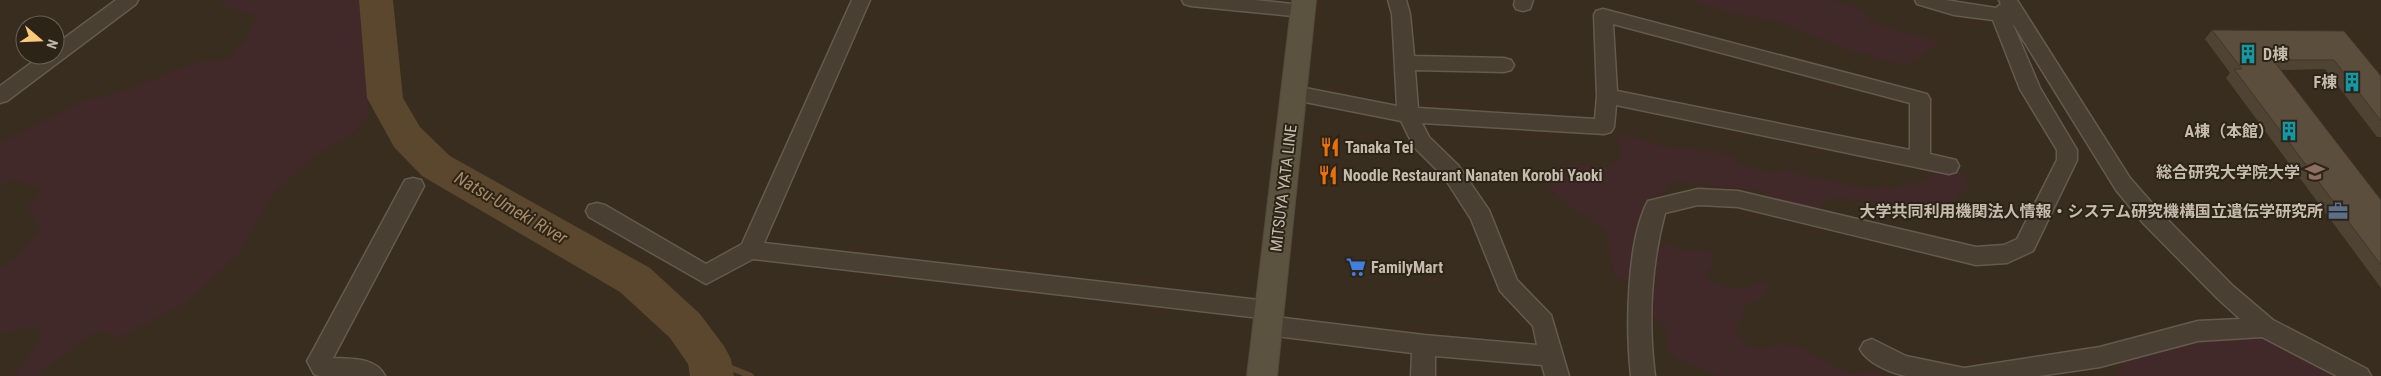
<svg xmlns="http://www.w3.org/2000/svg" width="2381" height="376" viewBox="0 0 2381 376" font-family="'Roboto Condensed','Noto Sans JP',sans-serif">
	<rect width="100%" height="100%" fill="#382d1f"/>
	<!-- green -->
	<g fill="#412929">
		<polygon points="224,0 367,0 368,117 354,133 315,156 273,194 240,252 187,302 119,338 101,330 84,339 36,376 14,376 40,340 36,326 0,333 0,269 13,260 40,230 29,207 41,190 14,179 0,185 0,143 86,100 125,91 176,70 208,60 218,62 229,58 248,36 256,16 221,5"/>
		<polygon points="1688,0 1833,0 1864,10 1870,22 1939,42 1941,46 1932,48 1915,61 1903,65 1844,48 1772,20 1739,15"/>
		<path d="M1625 135 1672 148 1721 152 1732 156 1735 162 1773 174 1788 169 1798 174 1875 190 1883 186 1897 189 1910 182 1921 183 1941 169 1958 172 1967 179 1968 191 1960 192 1947 207 1917 213 1900 212 1872 200 1854 201 1832 197 1820 208 1802 209 1755 190 1678 182 1669 185 1664 194 1655 195 1647 208 1627 278 1624 281 1614 274 1606 231 1557 197 1550 185 1551 174C1568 159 1588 166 1609 167L1618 161 1622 150 1617 140 1618 136Z"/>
		<path d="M1665 243 1683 251 1702 250 1712 253V265L1706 273 1711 282C1731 289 1744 291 1763 281L1768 284C1769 298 1758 300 1747 304L1735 332 1749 348 1769 349 1779 343 1804 349 1834 366 1853 374 1876 370 1884 376H1718L1676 358 1667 348V329L1652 314 1650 302 1656 251Z"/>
		<polygon points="2249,334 2270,337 2348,376 2116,376 2124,360 2159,353 2206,336"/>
	</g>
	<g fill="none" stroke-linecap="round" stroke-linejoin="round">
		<!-- stream -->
		<polyline stroke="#5a472d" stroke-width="6" points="709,359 751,376"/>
		<!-- river -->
		<polygon fill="#5a472d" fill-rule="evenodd" points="359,0 393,0 403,98 420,127 450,156 650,268 700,314 724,346 731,359 734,376 690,376 688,364 670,338 620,292 422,176 394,147 367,98"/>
		<defs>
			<g id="minor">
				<polygon points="116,0 138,0 136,4 7,101 0,103 0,86 42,55 55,55 55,45"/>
				<path d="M852 0H870L764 243 1268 301 1276 303 1279 310 1276 317 1424 335 1537 345 1533 326 1500 291 1471 219 1444 177 1414 147 1401 121 1295 100 1288 98 1285 93 1288 88 1295 86 1397 106 1392 14 1388 0H1406L1410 14 1414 56 1504 58 1511 60 1514 65 1511 70 1504 72 1415 70 1418 108 1595 119 1597 96 1594 15 1596 11 1603 9 1927 94 1930 99V154L1956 160 1959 166 1956 172 1949 174 1616 105 1614 127 1611 132 1604 134 1422 123 1429 137 1458 165 1489 210 1517 280 1551 315 1569 376H1545L1542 365 1435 356V376H1411L1412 353 1268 335 1260 332 1256 325 1260 318 753 259 706 284 589 217 586 211 589 205 597 203 605 205 706 264 742 244ZM1613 24 1910 103V150L1617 91Z"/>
				<polygon points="1182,0 1254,0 1303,5 1310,7 1312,11 1310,15 1303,17 1191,6 1184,4"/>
				<polygon points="1515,0 1533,0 1530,9 1523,11 1516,9 1514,5"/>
				<path d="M1915 0H1945L1996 8 2001 4 1999 0H2017L2130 178 2159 211 2233 286 2273 320 2367 369 2371 376H2337L2262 337 2198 341 2100 367 2039 376H1906C1891 373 1867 363 1860 349L1864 342 1872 339 1906 356 1964 368 2100 347 2198 321 2240 319 2217 298 2143 223 2116 190 2012 22 2040 88 2077 150V160L2033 251 2007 263 1976 265 1738 207 1698 205 1665 213C1651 266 1648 322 1655 376H1631C1626 331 1626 242 1648 201L1698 189 1738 191 1976 247 2004 245 2017 239 2057 160V150L2020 89 1993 20 1954 15 1917 4Z"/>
				<path d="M413 178 421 180 424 186 333 358C351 359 376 357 385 376H319L314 374 307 361 311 354 405 180Z"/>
			</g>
			<polygon id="secondary" points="1292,0 1316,0 1277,376 1247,376"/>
		</defs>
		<!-- minor casing -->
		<use href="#minor" stroke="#645a4d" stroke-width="3"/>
		<!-- secondary casing -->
		<use href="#secondary" stroke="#52493c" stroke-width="2"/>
		<!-- minor -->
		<use href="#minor" fill="#494033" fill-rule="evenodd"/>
		<!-- secondary -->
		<use href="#secondary" fill="#5c5240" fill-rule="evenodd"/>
	</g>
	<!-- wall -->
	<polygon fill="#4f4334" points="2212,30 2344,31 2381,76 2381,137 2377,137 2325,69 2281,70 2381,200 2381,288 2226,78 2230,73 2205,39"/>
	<!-- building -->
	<polygon fill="#5c4e3d" stroke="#40372b" points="2212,30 2344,31 2381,76 2381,121 2334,60 2273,60 2381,200 2381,265 2234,69 2242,69"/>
	<!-- icons -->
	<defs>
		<symbol id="building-bare" viewBox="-9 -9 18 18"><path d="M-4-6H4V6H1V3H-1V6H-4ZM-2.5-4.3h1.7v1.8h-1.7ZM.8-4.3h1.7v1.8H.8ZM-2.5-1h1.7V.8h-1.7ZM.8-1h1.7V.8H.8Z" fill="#0f9aa8" stroke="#2d2418" stroke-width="2.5" paint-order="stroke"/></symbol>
		<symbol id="restaurant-bare" viewBox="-9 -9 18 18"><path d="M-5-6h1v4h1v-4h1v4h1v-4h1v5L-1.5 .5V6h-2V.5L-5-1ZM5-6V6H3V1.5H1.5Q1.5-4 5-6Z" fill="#e8710a" stroke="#2d2418" stroke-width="2.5" paint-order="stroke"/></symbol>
		<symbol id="university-bare" viewBox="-9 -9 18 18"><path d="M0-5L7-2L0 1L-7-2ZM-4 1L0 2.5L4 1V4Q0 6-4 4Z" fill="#8d6e63" stroke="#2d2418" stroke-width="2.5" paint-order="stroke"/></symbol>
		<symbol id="office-bare" viewBox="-9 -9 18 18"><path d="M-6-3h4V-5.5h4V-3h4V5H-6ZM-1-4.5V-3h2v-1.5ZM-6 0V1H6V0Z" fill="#5c6f8a" stroke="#2d2418" stroke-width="2.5" paint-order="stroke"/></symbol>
		<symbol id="supermarket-bare" viewBox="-9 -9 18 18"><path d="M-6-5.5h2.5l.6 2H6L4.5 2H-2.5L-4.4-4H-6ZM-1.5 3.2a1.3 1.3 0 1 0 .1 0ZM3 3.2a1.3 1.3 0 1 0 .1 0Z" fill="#3f7fe0" stroke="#2d2418" stroke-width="2.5" paint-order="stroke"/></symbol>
	</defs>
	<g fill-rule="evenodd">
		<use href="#building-bare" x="2234" y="40" width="28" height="28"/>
		<use href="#building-bare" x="2338" y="68" width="28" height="28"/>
		<use href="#building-bare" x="2275" y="117" width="28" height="28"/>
		<use href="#restaurant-bare" x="1316" y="133" width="28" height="28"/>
		<use href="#university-bare" x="2301" y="158" width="28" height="28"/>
		<use href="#restaurant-bare" x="1314" y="161" width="28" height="28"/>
		<use href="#office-bare" x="2324" y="197" width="28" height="28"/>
		<use href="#supermarket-bare" x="1342" y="253" width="28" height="28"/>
	</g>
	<g text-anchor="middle" stroke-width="4" stroke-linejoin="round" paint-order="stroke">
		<!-- poi labels -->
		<g font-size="16" font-weight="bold" fill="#c6bcad" stroke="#2d2418" text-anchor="start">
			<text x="2263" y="60">D棟</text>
			<text x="2337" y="88" text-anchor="end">F棟</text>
			<text x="2274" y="137" text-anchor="end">A棟（本館）</text>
			<text x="1345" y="153">Tanaka Tei</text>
			<text x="2300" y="178" text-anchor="end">総合研究大学院大学</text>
			<text x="1343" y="181">Noodle Restaurant Nanaten Korobi Yaoki</text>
			<text x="2323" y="217" text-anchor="end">大学共同利用機関法人情報・システム研究機構国立遺伝学研究所</text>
			<text x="1371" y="273">FamilyMart</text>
		</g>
		<!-- street labels -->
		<g font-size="16" fill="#c6bcad" stroke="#2d2418">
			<text transform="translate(1283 188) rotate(-83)" y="6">MITSUYA YATA LINE</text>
		</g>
		<!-- water labels -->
		<g font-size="18" font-style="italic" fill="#a78a64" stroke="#2d2418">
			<text transform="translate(511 208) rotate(30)" y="6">Natsu-Umeki River</text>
		</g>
	</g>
	<!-- north arrow -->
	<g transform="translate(40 40) rotate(109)"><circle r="24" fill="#2d2418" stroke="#6a6154"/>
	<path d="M0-4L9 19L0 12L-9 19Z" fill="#fdca7b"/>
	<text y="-8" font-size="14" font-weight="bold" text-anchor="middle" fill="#c6bcad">N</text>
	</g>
</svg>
